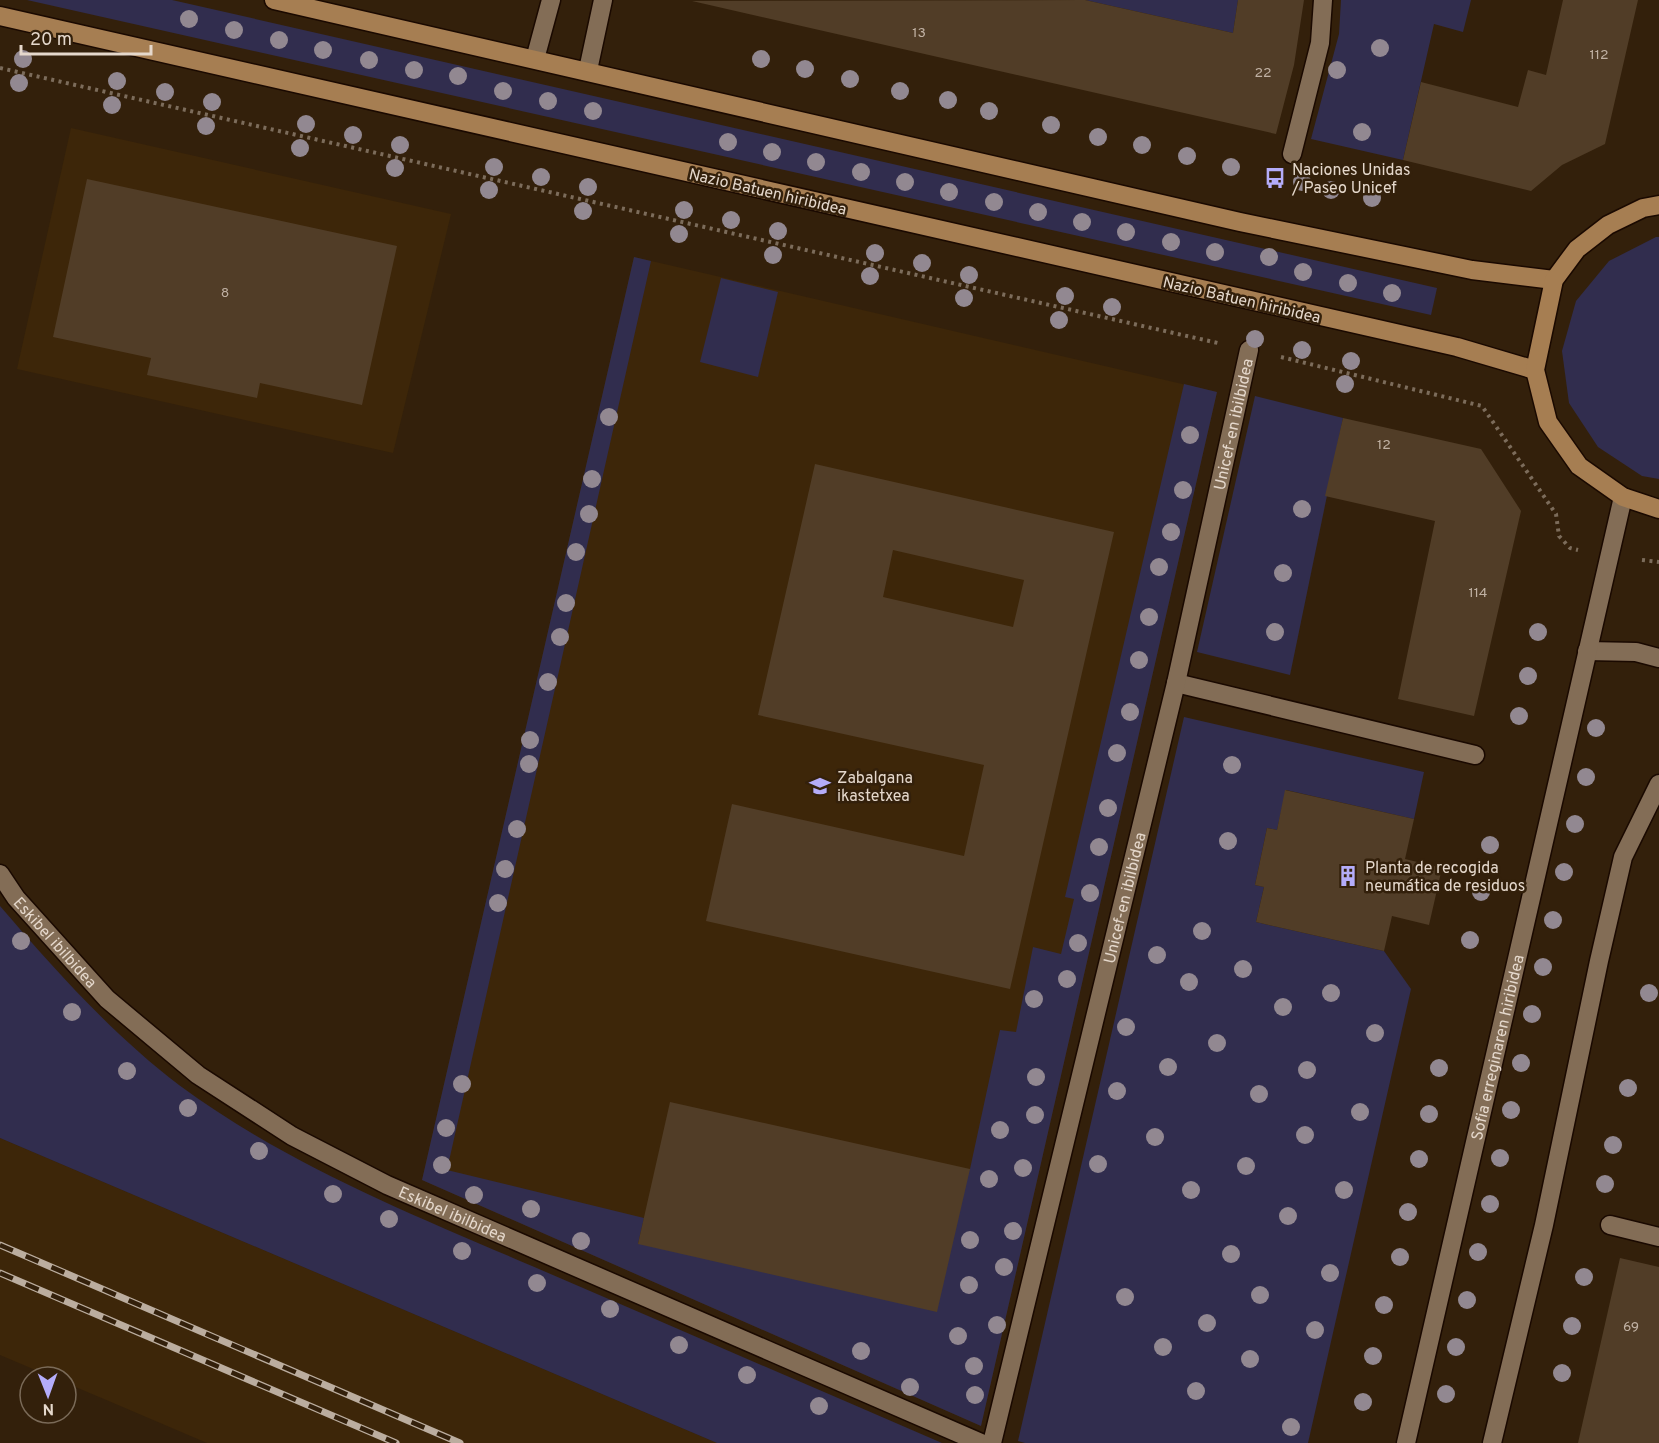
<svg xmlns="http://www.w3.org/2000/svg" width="1659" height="1443" viewBox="0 0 1659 1443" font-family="Overpass,sans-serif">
	<rect width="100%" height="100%" fill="#33200b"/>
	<!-- built -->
	<g fill="#3d2609">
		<polygon points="71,128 451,214 393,453 17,369"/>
		<polygon points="634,257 1217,392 981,1426 422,1180"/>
		<polygon points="0,1138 717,1443 207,1443 111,1402 66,1383 66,1377 52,1377 0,1355"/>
	</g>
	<!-- green -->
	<g fill="#312d4e">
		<polygon points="27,0 172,0 1437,288 1431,315"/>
		<polygon points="1085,0 1238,0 1233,33"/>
		<polygon points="1341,0 1471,0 1463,32 1434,24 1403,160 1311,139 1339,34"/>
		<polygon points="1656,237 1659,237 1659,479 1642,476 1598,447 1569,403 1562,351 1576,301 1609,261"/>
		<polygon points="634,257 651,261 447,1170 644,1218 638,1244 970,1169 1000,1030 1016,1032 1033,947 1061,954 1074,899 1065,897 1184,384 1217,392 981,1426 422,1180"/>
		<polygon points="721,278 778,292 758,377 700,362"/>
		<polygon points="1255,396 1343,418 1290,675 1197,652"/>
		<polygon points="1184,717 1424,772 1414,819 1286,790 1277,830 1267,828 1255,885 1264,887 1256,922 1384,951 1411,989 1308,1443 1025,1443 1018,1441"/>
		<path d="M0 906C55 970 112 1034 179 1085 286 1164 411 1214 532 1266 669 1325 805 1384 942 1443H717L0 1138Z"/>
	</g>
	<!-- building -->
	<g fill="#513d27" fill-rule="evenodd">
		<polygon points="1085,0 1233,33 1238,0 1304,0 1294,65 1276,134 692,1"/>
		<polygon points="1563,0 1638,0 1605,144 1562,165 1531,191 1403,160 1421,82 1518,107 1528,70 1546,75"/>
		<polygon points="87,179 397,246 362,405 260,383 257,398 147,375 151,358 53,337"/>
		<polygon points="1343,418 1481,449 1521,511 1474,716 1398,699 1435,521 1325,496"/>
		<path d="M815 464 1114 532 1010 989 706 921 732 804 964 856 984 765 758 715ZM893 550 1024 580 1013 627 883 597Z"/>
		<polygon points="1285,790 1414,819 1405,859 1442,868 1429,925 1392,916 1384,951 1256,922 1264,887 1255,885 1267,828 1277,830"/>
		<polygon points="670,1102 970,1169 937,1312 638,1244"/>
		<polygon points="1620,1258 1659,1267 1659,1443 1578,1443"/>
	</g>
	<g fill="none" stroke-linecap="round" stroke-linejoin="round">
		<defs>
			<g id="minor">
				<polyline points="535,59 551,0"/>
				<polyline points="588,70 603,0"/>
				<polyline points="1292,154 1320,43 1323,0"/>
				<polyline points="1587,651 1636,652 1659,658"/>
				<polyline points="1176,683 1475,755"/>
				<path id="s1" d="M0 874 16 898 107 999 198 1075 292 1136 387 1185 981 1443"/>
				<polyline points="1610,1225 1659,1237"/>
				<path id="s2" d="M992 1443 1176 683 1249 350"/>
				<path id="s3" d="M1406 1443 1623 497"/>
				<polyline points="1492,1443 1544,1225 1599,961 1623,857 1659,784"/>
			</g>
			<g id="major">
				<polyline points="274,0 1240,222 1472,270 1554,280"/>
				<polyline points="0,16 1457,347 1535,370"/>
				<polyline points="1659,205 1643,208 1608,225 1577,249 1554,280 1535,370 1548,422 1579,466 1623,497 1659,509"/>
			</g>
		</defs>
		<!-- minor casing -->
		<use href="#minor" stroke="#1a0900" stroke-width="21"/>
		<!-- major casing -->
		<use href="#major" stroke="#1a0900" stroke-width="21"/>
		<!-- path -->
		<g stroke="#7c6c5b" stroke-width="4" stroke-dasharray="3 4.5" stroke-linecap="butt">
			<polyline points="0,68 1218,343"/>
			<polyline points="1281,357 1482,406 1556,514 1559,536 1570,548 1578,550"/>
			<polyline points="1642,560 1659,562"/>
		</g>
		<!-- minor -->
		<use href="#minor" stroke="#836d56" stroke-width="18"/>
		<!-- major -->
		<use href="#major" stroke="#a67e52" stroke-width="18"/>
		<defs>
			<g id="rail">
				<polyline points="0,1245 460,1443"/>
				<polyline points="0,1273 396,1443"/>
			</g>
		</defs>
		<!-- rail casing -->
		<use href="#rail" stroke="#bbad9f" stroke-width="7"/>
		<!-- rail -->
		<use href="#rail" stroke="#33200b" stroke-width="4.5" stroke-dasharray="14" stroke-linecap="butt"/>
	</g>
	<!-- trees -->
	<g fill="#928891">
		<circle cx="189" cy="19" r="9"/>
		<circle cx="234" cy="30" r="9"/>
		<circle cx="279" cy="40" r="9"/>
		<circle cx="1380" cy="48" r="9"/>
		<circle cx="323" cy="50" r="9"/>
		<circle cx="23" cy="59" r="9"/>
		<circle cx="761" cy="59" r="9"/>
		<circle cx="369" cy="60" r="9"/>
		<circle cx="805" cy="69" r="9"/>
		<circle cx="414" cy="70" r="9"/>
		<circle cx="1337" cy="70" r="9"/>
		<circle cx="458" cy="76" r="9"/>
		<circle cx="850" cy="79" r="9"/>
		<circle cx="117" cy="81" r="9"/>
		<circle cx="19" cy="83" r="9"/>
		<circle cx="503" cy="91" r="9"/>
		<circle cx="900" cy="91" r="9"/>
		<circle cx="165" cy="92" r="9"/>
		<circle cx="948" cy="100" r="9"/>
		<circle cx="548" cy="101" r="9"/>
		<circle cx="212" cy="102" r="9"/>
		<circle cx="112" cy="105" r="9"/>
		<circle cx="593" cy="111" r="9"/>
		<circle cx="989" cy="111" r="9"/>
		<circle cx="306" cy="124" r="9"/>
		<circle cx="1051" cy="125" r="9"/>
		<circle cx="206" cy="126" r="9"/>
		<circle cx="1362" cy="132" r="9"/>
		<circle cx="353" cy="135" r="9"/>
		<circle cx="1098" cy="137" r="9"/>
		<circle cx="728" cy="142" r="9"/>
		<circle cx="400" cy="145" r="9"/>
		<circle cx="1142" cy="145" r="9"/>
		<circle cx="300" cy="148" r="9"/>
		<circle cx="772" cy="152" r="9"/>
		<circle cx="1187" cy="156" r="9"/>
		<circle cx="816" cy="162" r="9"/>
		<circle cx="494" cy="167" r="9"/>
		<circle cx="1231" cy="167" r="9"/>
		<circle cx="395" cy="168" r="9"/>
		<circle cx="861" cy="172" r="9"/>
		<circle cx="541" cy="177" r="9"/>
		<circle cx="905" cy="182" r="9"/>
		<circle cx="1302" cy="182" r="9"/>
		<circle cx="588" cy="187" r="9"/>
		<circle cx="489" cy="190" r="9"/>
		<circle cx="1331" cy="190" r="9"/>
		<circle cx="949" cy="192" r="9"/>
		<circle cx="1372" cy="198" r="9"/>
		<circle cx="994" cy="202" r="9"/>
		<circle cx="684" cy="210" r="9"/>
		<circle cx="583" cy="211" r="9"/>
		<circle cx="1038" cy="212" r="9"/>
		<circle cx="731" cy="220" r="9"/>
		<circle cx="1082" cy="222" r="9"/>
		<circle cx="778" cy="231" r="9"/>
		<circle cx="1126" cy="232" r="9"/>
		<circle cx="679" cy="234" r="9"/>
		<circle cx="1171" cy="242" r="9"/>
		<circle cx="1215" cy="252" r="9"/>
		<circle cx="875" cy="253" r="9"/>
		<circle cx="773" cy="255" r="9"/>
		<circle cx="1269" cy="257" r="9"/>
		<circle cx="922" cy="263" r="9"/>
		<circle cx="1303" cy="272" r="9"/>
		<circle cx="969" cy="275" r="9"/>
		<circle cx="870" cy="276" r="9"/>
		<circle cx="1348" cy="283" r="9"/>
		<circle cx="1392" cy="293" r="9"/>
		<circle cx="1065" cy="296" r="9"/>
		<circle cx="964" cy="298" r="9"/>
		<circle cx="1112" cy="307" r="9"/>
		<circle cx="1059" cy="320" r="9"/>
		<circle cx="1255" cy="339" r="9"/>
		<circle cx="1302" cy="350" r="9"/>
		<circle cx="1351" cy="361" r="9"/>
		<circle cx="1345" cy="384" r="9"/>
		<circle cx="609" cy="417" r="9"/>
		<circle cx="1190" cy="435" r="9"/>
		<circle cx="592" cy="479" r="9"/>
		<circle cx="1183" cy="490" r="9"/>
		<circle cx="1302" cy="509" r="9"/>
		<circle cx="589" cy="514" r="9"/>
		<circle cx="1171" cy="532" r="9"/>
		<circle cx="576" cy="552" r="9"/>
		<circle cx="1159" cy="567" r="9"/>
		<circle cx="1283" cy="573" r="9"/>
		<circle cx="566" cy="603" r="9"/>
		<circle cx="1149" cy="617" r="9"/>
		<circle cx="1275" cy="632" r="9"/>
		<circle cx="1538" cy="632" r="9"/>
		<circle cx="560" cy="637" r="9"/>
		<circle cx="1139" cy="660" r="9"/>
		<circle cx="1528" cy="676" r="9"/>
		<circle cx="548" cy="682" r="9"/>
		<circle cx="1130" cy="712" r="9"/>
		<circle cx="1519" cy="716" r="9"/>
		<circle cx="1596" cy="728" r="9"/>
		<circle cx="530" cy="740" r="9"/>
		<circle cx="1117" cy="753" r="9"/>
		<circle cx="529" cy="764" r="9"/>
		<circle cx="1232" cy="765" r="9"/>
		<circle cx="1586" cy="777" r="9"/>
		<circle cx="1108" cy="808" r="9"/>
		<circle cx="1575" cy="824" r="9"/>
		<circle cx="517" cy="829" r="9"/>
		<circle cx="1228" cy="841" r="9"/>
		<circle cx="1490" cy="845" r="9"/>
		<circle cx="1099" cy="847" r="9"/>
		<circle cx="505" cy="869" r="9"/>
		<circle cx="1564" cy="872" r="9"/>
		<circle cx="1481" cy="892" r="9"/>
		<circle cx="1090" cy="893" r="9"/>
		<circle cx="498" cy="903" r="9"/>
		<circle cx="1553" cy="920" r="9"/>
		<circle cx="1202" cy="931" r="9"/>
		<circle cx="1470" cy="940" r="9"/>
		<circle cx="21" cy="941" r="9"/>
		<circle cx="1078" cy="943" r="9"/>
		<circle cx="1157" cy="955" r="9"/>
		<circle cx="1543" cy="967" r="9"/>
		<circle cx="1243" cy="969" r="9"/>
		<circle cx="1067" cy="979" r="9"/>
		<circle cx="1189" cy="982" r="9"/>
		<circle cx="1331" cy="993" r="9"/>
		<circle cx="1649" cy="993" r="9"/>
		<circle cx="1034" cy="999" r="9"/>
		<circle cx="1283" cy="1007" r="9"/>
		<circle cx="72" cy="1012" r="9"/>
		<circle cx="1532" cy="1014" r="9"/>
		<circle cx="1126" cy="1027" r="9"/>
		<circle cx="1375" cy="1033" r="9"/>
		<circle cx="1217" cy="1043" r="9"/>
		<circle cx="1521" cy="1063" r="9"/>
		<circle cx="1168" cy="1067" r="9"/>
		<circle cx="1439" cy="1068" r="9"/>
		<circle cx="1307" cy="1070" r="9"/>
		<circle cx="127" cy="1071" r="9"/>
		<circle cx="1036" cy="1077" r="9"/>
		<circle cx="462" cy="1084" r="9"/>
		<circle cx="1628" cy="1088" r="9"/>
		<circle cx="1117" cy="1091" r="9"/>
		<circle cx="1259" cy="1094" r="9"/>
		<circle cx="188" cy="1108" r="9"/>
		<circle cx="1511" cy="1110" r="9"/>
		<circle cx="1360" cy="1112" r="9"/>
		<circle cx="1429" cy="1114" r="9"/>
		<circle cx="1035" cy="1115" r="9"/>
		<circle cx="446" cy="1128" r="9"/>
		<circle cx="1000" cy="1130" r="9"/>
		<circle cx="1305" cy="1135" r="9"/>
		<circle cx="1155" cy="1137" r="9"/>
		<circle cx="1613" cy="1145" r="9"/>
		<circle cx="259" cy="1151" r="9"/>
		<circle cx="1500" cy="1158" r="9"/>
		<circle cx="1419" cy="1159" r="9"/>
		<circle cx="1098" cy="1164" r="9"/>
		<circle cx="442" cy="1165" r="9"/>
		<circle cx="1246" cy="1166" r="9"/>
		<circle cx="1023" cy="1168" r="9"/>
		<circle cx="989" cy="1179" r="9"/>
		<circle cx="1605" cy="1184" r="9"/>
		<circle cx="1191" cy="1190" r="9"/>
		<circle cx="1344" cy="1190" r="9"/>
		<circle cx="333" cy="1194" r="9"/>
		<circle cx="474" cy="1195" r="9"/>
		<circle cx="1490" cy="1204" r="9"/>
		<circle cx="531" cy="1209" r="9"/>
		<circle cx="1408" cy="1212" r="9"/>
		<circle cx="1288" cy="1216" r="9"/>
		<circle cx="389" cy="1219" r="9"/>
		<circle cx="1013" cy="1231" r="9"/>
		<circle cx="970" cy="1240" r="9"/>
		<circle cx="581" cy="1241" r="9"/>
		<circle cx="462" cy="1251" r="9"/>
		<circle cx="1478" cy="1252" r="9"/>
		<circle cx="1231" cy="1254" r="9"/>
		<circle cx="1400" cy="1257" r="9"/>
		<circle cx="1004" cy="1267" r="9"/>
		<circle cx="1330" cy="1273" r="9"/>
		<circle cx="1584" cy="1277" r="9"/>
		<circle cx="537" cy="1283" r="9"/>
		<circle cx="969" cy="1285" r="9"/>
		<circle cx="1260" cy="1295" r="9"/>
		<circle cx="1125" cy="1297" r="9"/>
		<circle cx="1467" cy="1300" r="9"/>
		<circle cx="1384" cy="1305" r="9"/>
		<circle cx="610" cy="1309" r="9"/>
		<circle cx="1207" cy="1323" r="9"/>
		<circle cx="997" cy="1325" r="9"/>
		<circle cx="1572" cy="1326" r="9"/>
		<circle cx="1315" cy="1330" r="9"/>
		<circle cx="958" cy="1336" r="9"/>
		<circle cx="679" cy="1345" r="9"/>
		<circle cx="1163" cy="1347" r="9"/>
		<circle cx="1456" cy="1347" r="9"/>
		<circle cx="861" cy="1351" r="9"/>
		<circle cx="1373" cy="1356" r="9"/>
		<circle cx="1250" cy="1359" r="9"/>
		<circle cx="974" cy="1366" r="9"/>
		<circle cx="1562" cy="1373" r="9"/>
		<circle cx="747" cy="1375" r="9"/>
		<circle cx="910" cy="1387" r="9"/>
		<circle cx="1196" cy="1391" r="9"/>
		<circle cx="1446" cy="1394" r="9"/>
		<circle cx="975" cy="1395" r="9"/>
		<circle cx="1363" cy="1402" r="9"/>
		<circle cx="819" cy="1406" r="9"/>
		<circle cx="1291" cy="1427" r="9"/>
	</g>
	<!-- icons -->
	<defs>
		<symbol id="bus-bare" viewBox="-9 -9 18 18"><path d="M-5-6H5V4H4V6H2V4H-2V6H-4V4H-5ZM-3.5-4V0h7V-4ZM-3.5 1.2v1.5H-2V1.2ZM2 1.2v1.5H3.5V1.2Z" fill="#b4acf9" stroke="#33200b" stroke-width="2.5" paint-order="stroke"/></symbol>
		<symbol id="school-bare" viewBox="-9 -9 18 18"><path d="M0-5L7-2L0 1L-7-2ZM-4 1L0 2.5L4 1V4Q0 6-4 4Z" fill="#b4acf9" stroke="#33200b" stroke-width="2.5" paint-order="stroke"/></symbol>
		<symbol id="building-bare" viewBox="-9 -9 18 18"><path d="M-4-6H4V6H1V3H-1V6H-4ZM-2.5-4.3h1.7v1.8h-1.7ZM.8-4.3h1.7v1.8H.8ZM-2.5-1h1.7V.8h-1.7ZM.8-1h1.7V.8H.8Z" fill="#b4acf9" stroke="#33200b" stroke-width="2.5" paint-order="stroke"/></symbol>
	</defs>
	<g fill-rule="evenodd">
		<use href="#bus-bare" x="1260" y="163" width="30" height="30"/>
		<use href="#school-bare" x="805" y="771" width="30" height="30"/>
		<use href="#building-bare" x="1333" y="861" width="30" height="30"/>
	</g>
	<g text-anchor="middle" stroke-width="5" stroke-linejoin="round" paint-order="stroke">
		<!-- number labels -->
		<g font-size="14" fill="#c0b1a3">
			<text x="919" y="37">13</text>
			<text x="1599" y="59">112</text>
			<text x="1263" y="77">22</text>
			<text x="225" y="297">8</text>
			<text x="1384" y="449">12</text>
			<text x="1478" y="597">114</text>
			<text x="1631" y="1331">69</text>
		</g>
		<!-- poi labels -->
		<g font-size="16" fill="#e5d8cc" stroke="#33200b" text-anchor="start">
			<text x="1292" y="175">Naciones Unidas<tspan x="1292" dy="18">/ Paseo Unicef</tspan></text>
			<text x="837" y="783">Zabalgana<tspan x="837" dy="18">ikastetxea</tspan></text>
			<text x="1365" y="873">Planta de recogida<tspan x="1365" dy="18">neumática de residuos</tspan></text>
		</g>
		<!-- street labels -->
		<g font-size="16" fill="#e5d8cc" stroke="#33200b">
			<text transform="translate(768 191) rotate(13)" y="6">Nazio Batuen hiribidea</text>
			<text transform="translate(1242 299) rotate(13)" y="6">Nazio Batuen hiribidea</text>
			<text dy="6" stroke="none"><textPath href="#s2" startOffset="1047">Unicef-en ibilbidea</textPath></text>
			<text dy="6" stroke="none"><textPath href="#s2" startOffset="561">Unicef-en ibilbidea</textPath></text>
			<text dy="6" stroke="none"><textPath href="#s1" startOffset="88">Eskibel ibilbidea</textPath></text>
			<text dy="6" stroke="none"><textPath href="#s3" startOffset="406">Sofia erreginaren hiribidea</textPath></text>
			<text dy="6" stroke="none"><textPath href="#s1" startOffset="574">Eskibel ibilbidea</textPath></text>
		</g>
	</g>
	<!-- north arrow -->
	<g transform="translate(48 1395) rotate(179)"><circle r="28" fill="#33200b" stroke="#7a6a58" stroke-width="1.5"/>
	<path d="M0-4.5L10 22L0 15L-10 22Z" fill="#b4acf9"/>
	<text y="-9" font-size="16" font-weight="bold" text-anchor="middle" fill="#e5d8cc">N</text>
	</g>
	<!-- scale -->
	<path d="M21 45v9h130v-9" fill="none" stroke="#e5d8cc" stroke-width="3"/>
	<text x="30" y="45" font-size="18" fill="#e5d8cc" stroke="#33200b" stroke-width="4.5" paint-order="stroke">20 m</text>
</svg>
